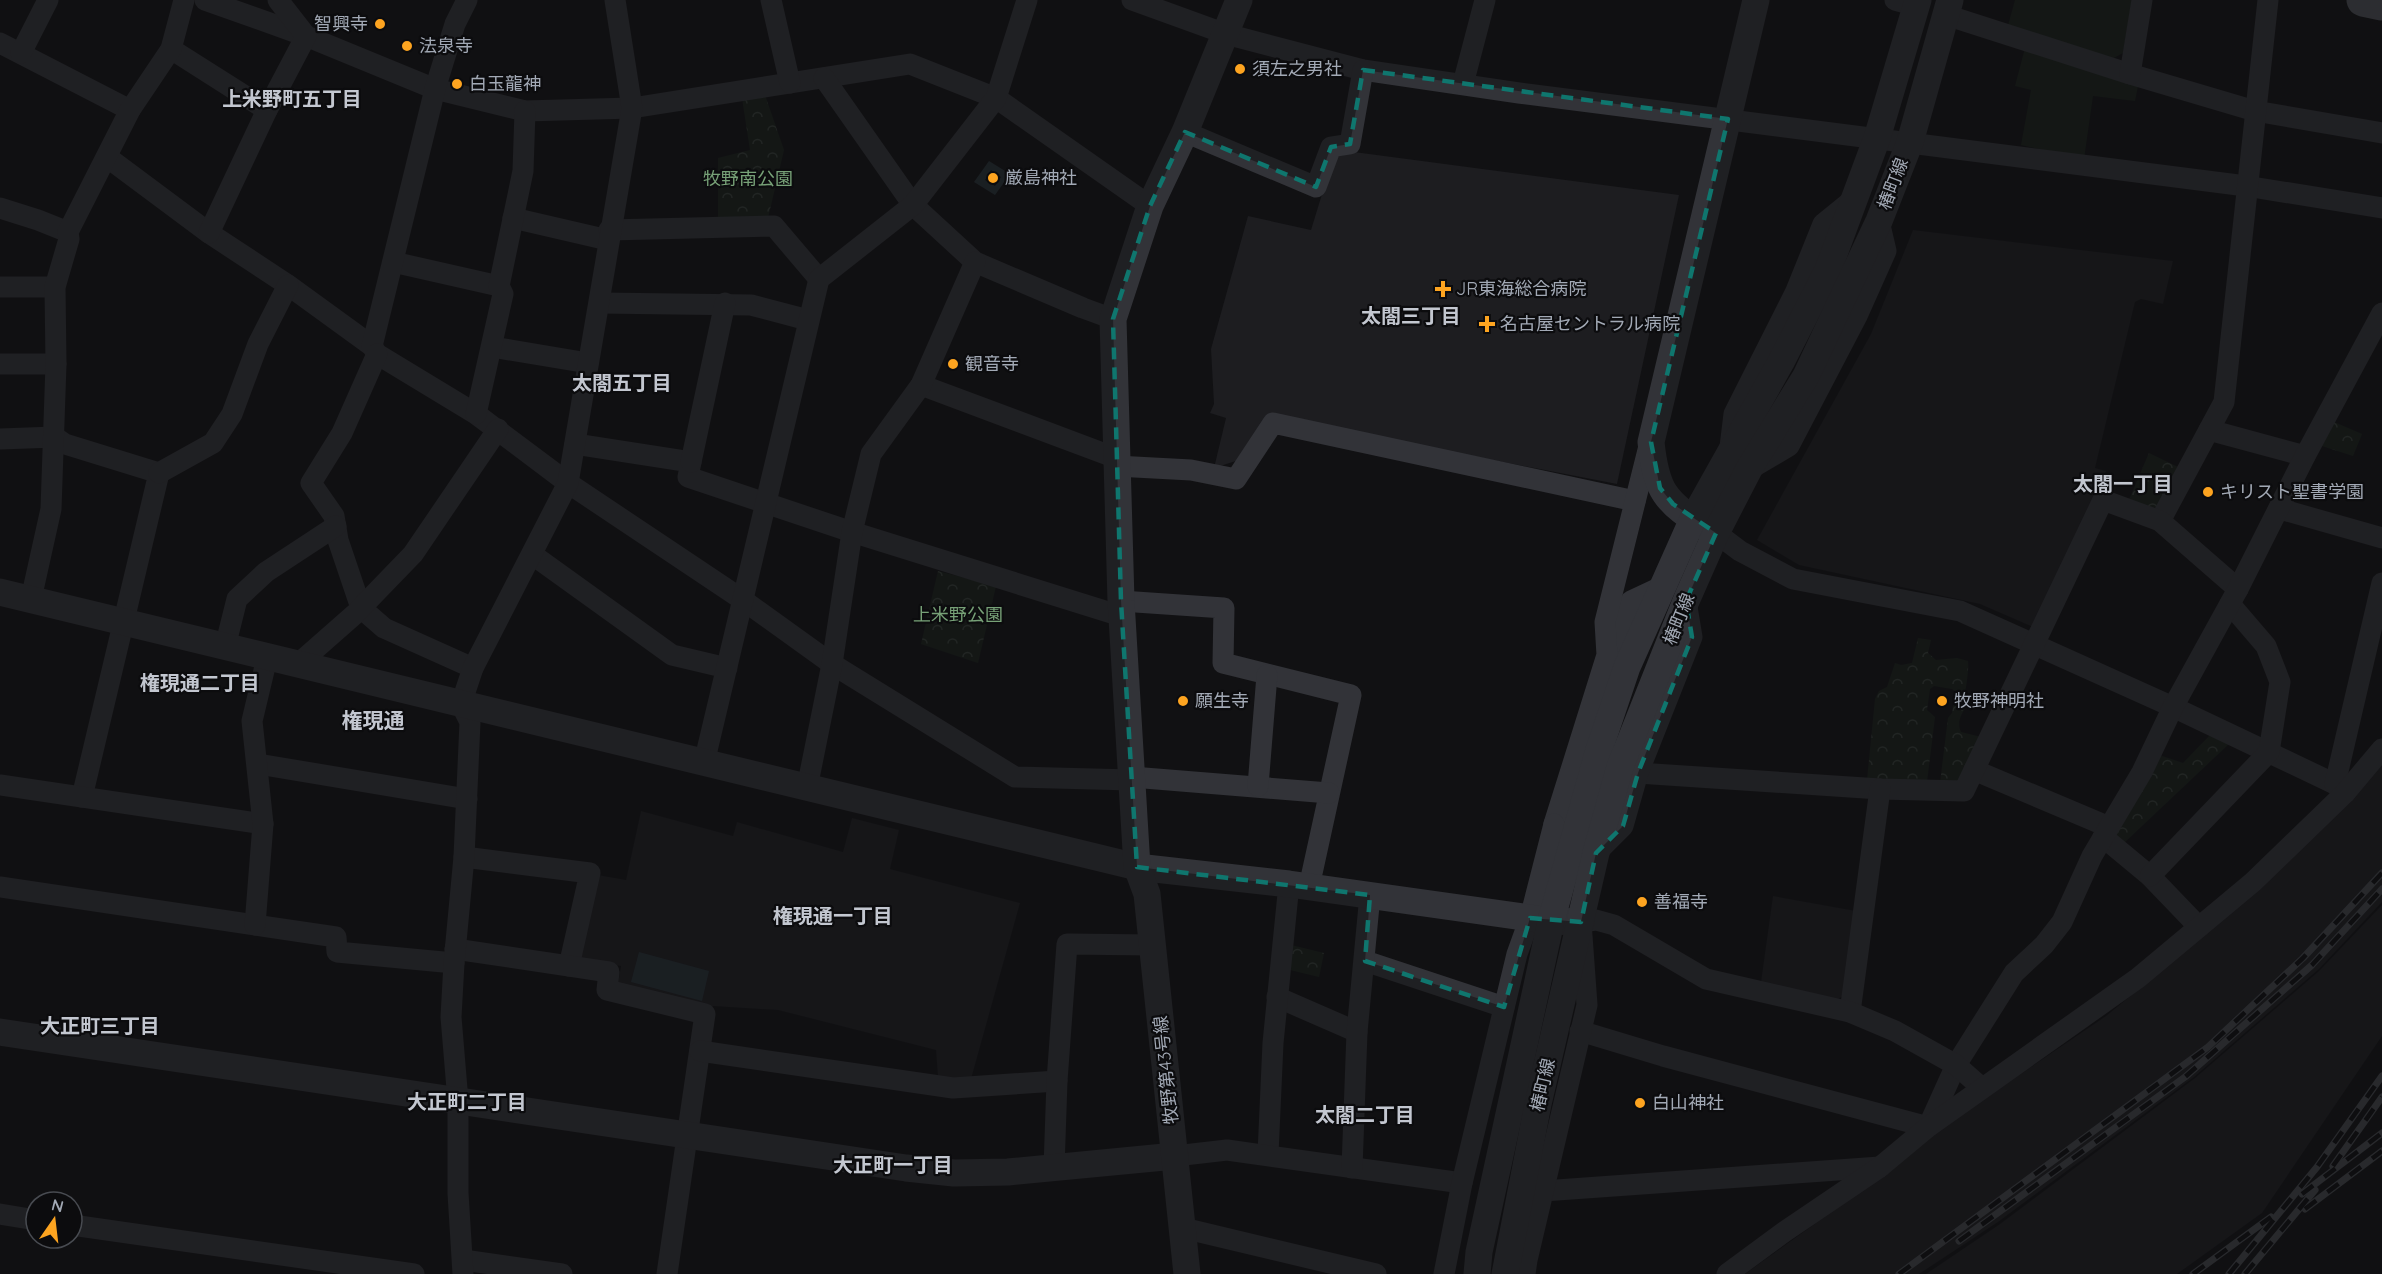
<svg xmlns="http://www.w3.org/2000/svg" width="2382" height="1274" viewBox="0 0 2382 1274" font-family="Quicksand,'Noto Sans JP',sans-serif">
	<defs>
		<pattern id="forest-crowns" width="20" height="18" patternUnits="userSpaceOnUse" patternTransform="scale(1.5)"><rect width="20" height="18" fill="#19211a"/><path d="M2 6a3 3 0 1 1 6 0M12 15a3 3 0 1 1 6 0" fill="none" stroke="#373e39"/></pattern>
	</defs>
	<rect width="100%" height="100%" fill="#111113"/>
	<!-- built -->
	<g fill="#1d1d20">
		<polygon points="1354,152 1679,195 1617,484 1271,417 1239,460 1214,468 1226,418 1210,413 1214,404 1211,349 1248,216 1311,230 1334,155"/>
		<polygon points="1913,230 2173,261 2163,304 2141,299 2135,302 2095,468 2106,471 2099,491 2033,627 1980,604 1799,565 1757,540 1871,334"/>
		<polygon points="2382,762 2382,902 2319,969 2194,1077 1998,1222 1919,1274 1745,1274 1855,1195 1912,1148 2106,1016 2212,929"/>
		<polygon points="641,811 733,836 737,822 843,852 852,818 899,830 890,869 1020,903 971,1079 938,1077 936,1050 778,1010 713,1006 712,1010 618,984 621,966 579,960 598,875 626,880"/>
		<polygon points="1773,896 1856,911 1845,995 1838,999 1761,982"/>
		<polygon points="2382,905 2382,1036 2262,1213 2177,1274 1926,1274 2000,1224 2195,1078 2319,971"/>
	</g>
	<!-- forest -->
	<g fill="url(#forest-crowns)">
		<polygon points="765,95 784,150 768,218 718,219 718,158 750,150 742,98"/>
		<polygon points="2334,422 2362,434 2353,456 2322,446"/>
		<polygon points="2149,453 2180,468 2158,507 2149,509 2128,502"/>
		<polygon points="938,571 996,586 978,663 921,644"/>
		<path d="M1918 638 1931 640 1928 653 1936 660 1957 658 1968 661C1969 669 1966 691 1963 700L1968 704C1962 713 1956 721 1961 732L1981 737 1963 781 1940 783 1948 718 1952 713 1955 691 1952 689 1934 686 1930 689 1927 710 1935 717 1927 782 1867 780 1875 699 1879 691 1887 687 1895 663 1901 665 1912 663Z"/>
		<polygon points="2212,733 2231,742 2124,843 2113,836 2159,755 2183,763"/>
		<polygon points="1291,945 1324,953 1319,977 1286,969"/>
	</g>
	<!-- pitch -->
	<g fill="#19211a">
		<polygon points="2015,0 2132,0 2123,53 2112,59 2007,29"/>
		<polygon points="2025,48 2138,86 2135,101 2093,96 2084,159 2021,145 2031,90 2015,86"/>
	</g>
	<!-- water -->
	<g fill="#273137" fill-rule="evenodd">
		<path d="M989 161 1010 174 995 195 974 182ZM991 170 1001 177 995 186 985 180Z"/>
		<polygon points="639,952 709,971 702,1001 631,982"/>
	</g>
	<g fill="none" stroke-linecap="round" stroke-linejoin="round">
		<!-- minor -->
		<g stroke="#323338" stroke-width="21">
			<polyline points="205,0 306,36 435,89 525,111 632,108 910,64 996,98 1150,206"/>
			<polyline points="771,0 790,83"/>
			<polyline points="1132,0 1226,34 1363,70 1519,93 2246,186 2382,208"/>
			<polyline points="1895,0 1917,6"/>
			<polyline points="1946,15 2130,74 2255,111 2382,133"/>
			<polyline points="0,43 130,110"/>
			<polyline points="171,49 267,110"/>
			<polyline points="21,53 48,0"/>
			<polyline points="2130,74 2142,0"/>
			<polyline points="824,78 913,205 975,262 1083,308 1113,319"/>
			<polyline points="1463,84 1485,0"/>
			<polyline points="1185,132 1316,187 1331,147 1350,144 1363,70"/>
			<polyline points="107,157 209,233 288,285 372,346 377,354 476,414 568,483 743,600 832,664 1015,777 1132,780"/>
			<polyline points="0,208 38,220 68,232"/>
			<polyline points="513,218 608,240"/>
			<polyline points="609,230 774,226 819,279"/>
			<polyline points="209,233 267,110 306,36 278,0"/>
			<polyline points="393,262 499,286"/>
			<polyline points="0,287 55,287"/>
			<polyline points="600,303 751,305 808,320"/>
			<polyline points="372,346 435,89 455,24 467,0"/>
			<polyline points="492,347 588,363"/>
			<polyline points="377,354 342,433 311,483 334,516 338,540 361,608 384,628 473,668"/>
			<polyline points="0,364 56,364"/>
			<polyline points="921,385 1116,458"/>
			<polyline points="476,414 503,294 499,286 523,171 525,111"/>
			<polyline points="2209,430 2305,456"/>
			<polyline points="0,439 55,437 65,444 159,473 82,797"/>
			<polyline points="575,444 691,462 688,477 852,532 1121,616"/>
			<polyline points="1730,447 1734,414 1796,291 1823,224 1855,198"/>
			<polyline points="691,462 725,303"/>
			<polyline points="1116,466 1191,470 1236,479 1273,423 1635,501"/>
			<polyline points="1750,469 1789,446 1857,316 1886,251 1879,221"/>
			<polyline points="159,473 213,443 232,414 258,344 288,285"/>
			<polyline points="2280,509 2382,538"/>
			<polyline points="2160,521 2224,402 2268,0"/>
			<polyline points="1716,533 1740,551 1793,579 1960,611 2173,707 2335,784 2345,793"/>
			<polyline points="533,555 672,655 727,668"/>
			<polyline points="31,599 51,509 56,364 55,287 69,239 68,232 130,110 171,49 184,0"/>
			<polyline points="1121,601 1224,608 1223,663 1351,695 1309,887"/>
			<polyline points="225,647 237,599 266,572 336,526"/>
			<polyline points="1609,652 1631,601 1663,586"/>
			<polyline points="297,665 355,614 413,554 498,429"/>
			<polyline points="704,763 819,279 913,205 996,98 1027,0"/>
			<polyline points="258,764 467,799"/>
			<polyline points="1974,770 2109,827"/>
			<polyline points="1638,773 1880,789 1964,791 2103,500 2160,521 2238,589"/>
			<polyline points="1132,777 1329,793"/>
			<polyline points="2335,784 2382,583"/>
			<polyline points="0,785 263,824"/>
			<polyline points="1258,786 1267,675"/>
			<polyline points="807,788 832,664 852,532 871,454 921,385 975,262"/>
			<polyline points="1560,834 1554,824 1607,655 1605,622 1649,446"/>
			<polyline points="2103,837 2150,876 2199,927"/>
			<polyline points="1596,853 1623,826 1638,773 1692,637 1686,601"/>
			<polyline points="464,857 590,873 569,966"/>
			<polyline points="2150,876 2269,752 2280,682 2266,646 2230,604"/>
			<polyline points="0,887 336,937 337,952 454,963"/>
			<polyline points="255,925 263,824 252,721 267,658"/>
			<polyline points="455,949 609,972 607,990 705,1014 667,1274"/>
			<polyline points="1365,961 1504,1007"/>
			<polyline points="1277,997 1357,1032"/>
			<polyline points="1850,1012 1880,789"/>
			<polyline points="1580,1031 1663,1056 1928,1127 1956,1065 2014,973 2044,945 2062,922 2092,856 2142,772 2173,707 2238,589 2305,456 2382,313"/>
			<polyline points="700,1051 953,1088 1057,1081"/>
			<polyline points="1268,1154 1273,1043 1289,884"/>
			<polyline points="1175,1156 1227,1150 1462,1183"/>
			<polyline points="1054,1168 1057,1081 1067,944 1152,945"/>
			<polyline points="1352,1168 1357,1032 1370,895"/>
			<polyline points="1543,1191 1880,1167"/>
			<polyline points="0,1214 36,1220"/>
			<polyline points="72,1225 414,1274"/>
			<polyline points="1183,1228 1376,1274"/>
			<polyline points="463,1260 562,1274"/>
			<polyline points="463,1274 458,1193 458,1101 451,1017 454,963 464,857 470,722 461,704 473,668 568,483 632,108 615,0"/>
			<polyline points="1444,1274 1462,1183 1517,954 1530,918 1554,824"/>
			<polyline points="1525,1274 1527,1260 1587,1005 1581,922 1596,920 1614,925 1706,979 1850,1012 1895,1031 1956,1065 1982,1088"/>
			<polyline points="1727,1274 1784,1232 1880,1167 1928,1127 2138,978 2253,882 2345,793 2382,749"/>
		</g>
		<!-- tertiary -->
		<g stroke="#323338" stroke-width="27">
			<path d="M1707 528C1665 502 1656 491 1651 442L1756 0"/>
			<polyline points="0,592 1137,867 1289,884 1551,921 1581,922"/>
			<polyline points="0,1032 906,1168 954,1173 1008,1172 1175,1156"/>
			<polyline points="1187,1274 1147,894 1137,867 1121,601 1113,319 1150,206 1185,132 1239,0"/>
			<polyline points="1477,1274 1479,1252 1551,921 1599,750 1627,667 1693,519 1781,362 1828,270 1877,138 1918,0"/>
			<polyline points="1505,1274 1538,1104 1596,853 1620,767 1686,601 1716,533 1749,469 1806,376 1879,221 1910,142 1950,0"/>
		</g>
		<!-- primary -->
		<polyline stroke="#4e5157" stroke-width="33" points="2363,0 2382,4"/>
		<defs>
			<g id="rail">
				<polyline points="2333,1166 2382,1097"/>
				<polyline points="2302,1194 2382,1133"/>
				<polyline points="2305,1209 2382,1151"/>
				<polyline points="1959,1241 2185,1077 2312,965 2382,889"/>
				<polyline points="1899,1274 2208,1047 2303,958 2382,873"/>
				<polyline points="2193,1274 2271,1217"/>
				<polyline points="2229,1274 2317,1167 2382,1076"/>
				<polyline points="2245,1274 2315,1190"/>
			</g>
		</defs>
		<!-- rail casing -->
		<use href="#rail" stroke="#45484d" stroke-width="7"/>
		<!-- rail -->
		<use href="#rail" stroke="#0c0c0e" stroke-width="4.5" stroke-dasharray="14" stroke-linecap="butt"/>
	</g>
	<!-- marked area -->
	<path d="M0 0H2382V1274H0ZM1363 70 1728 119 1651 442 1660 488 1673 504 1716 533 1686 601 1692 637 1638 773 1623 826 1596 853 1581 922 1530 918 1504 1007 1365 961 1370 895 1137 867 1121 601 1113 319 1150 206 1185 132 1316 187 1331 147 1350 144Z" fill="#111113" fill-opacity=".55" fill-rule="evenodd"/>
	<path fill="none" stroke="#0f766e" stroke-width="4.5" stroke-dasharray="12 8" stroke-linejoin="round" d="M1363 70 1728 119 1651 442 1660 488 1673 504 1716 533 1686 601 1692 637 1638 773 1623 826 1596 853 1581 922 1530 918 1504 1007 1365 961 1370 895 1137 867 1121 601 1113 319 1150 206 1185 132 1316 187 1331 147 1350 144Z"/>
	<!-- markers -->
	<g fill="#fda420" stroke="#0c0c0e" stroke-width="2">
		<circle cx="380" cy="24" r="6"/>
		<circle cx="407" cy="46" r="6"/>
		<circle cx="1240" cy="69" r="6"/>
		<circle cx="457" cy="84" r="6"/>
		<circle cx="993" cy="178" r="6"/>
		<path d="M1440 280h6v6h6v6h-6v6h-6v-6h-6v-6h6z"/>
		<path d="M1484 315h6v6h6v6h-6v6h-6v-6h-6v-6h6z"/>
		<circle cx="953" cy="364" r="6"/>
		<circle cx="2208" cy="492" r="6"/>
		<circle cx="1183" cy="701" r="6"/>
		<circle cx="1942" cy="701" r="6"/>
		<circle cx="1642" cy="902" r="6"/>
		<circle cx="1640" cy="1103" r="6"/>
	</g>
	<g text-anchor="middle" stroke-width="4.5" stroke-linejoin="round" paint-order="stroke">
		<!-- poi labels -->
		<g font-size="18" fill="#a2a9b5" stroke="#0c0c0e" text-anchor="start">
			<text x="368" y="30" text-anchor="end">智興寺</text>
			<text x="419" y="52">法泉寺</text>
			<text x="1252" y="75">須左之男社</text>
			<text x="469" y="90">白玉龍神</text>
			<text x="1005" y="184">厳島神社</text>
			<text x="1456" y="295">JR東海総合病院</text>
			<text x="1500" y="330">名古屋セントラル病院</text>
			<text x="965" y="370">観音寺</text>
			<text x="2220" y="498">キリスト聖書学園</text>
			<text x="1195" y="707">願生寺</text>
			<text x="1954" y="707">牧野神明社</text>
			<text x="1654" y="908">善福寺</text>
			<text x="1652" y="1109">白山神社</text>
		</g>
		<!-- park labels -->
		<g font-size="18" fill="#77a177" stroke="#0c0c0e">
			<text x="748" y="185">牧野南公園</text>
			<text x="958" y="621">上米野公園</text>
		</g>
		<!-- street labels -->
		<g font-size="18" fill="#a2a9b5" stroke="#0c0c0e">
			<text transform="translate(1893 184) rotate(-69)" y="6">椿町線</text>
			<text transform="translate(1679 619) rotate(-68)" y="6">椿町線</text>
			<text transform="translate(1166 1070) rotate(-96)" y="6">牧野第43号線</text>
			<text transform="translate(1543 1085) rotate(-77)" y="6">椿町線</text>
		</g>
		<!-- neighbourhood labels -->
		<g font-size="20" font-weight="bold" fill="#c3c7d0" stroke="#0c0c0e">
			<text x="292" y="106">上米野町五丁目</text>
			<text x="1411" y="323">太閤三丁目</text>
			<text x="622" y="390">太閤五丁目</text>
			<text x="2123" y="491">太閤一丁目</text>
			<text x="200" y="690">権現通二丁目</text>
			<text x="833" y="923">権現通一丁目</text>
			<text x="100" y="1033">大正町三丁目</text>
			<text x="467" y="1109">大正町二丁目</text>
			<text x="1365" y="1122">太閤二丁目</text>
			<text x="893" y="1172">大正町一丁目</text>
		</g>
		<!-- quarter labels -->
		<g font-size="21" font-weight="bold" fill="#c3c7d0" stroke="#0c0c0e">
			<text x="373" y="728">権現通</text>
		</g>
	</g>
	<!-- north arrow -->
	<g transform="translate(54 1220) rotate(14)"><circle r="28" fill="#0c0c0e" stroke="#484b51" stroke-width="1.5"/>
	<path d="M0-4.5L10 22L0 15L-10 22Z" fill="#fda420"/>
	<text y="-9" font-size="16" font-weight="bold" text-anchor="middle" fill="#a2a9b5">N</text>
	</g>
</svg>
